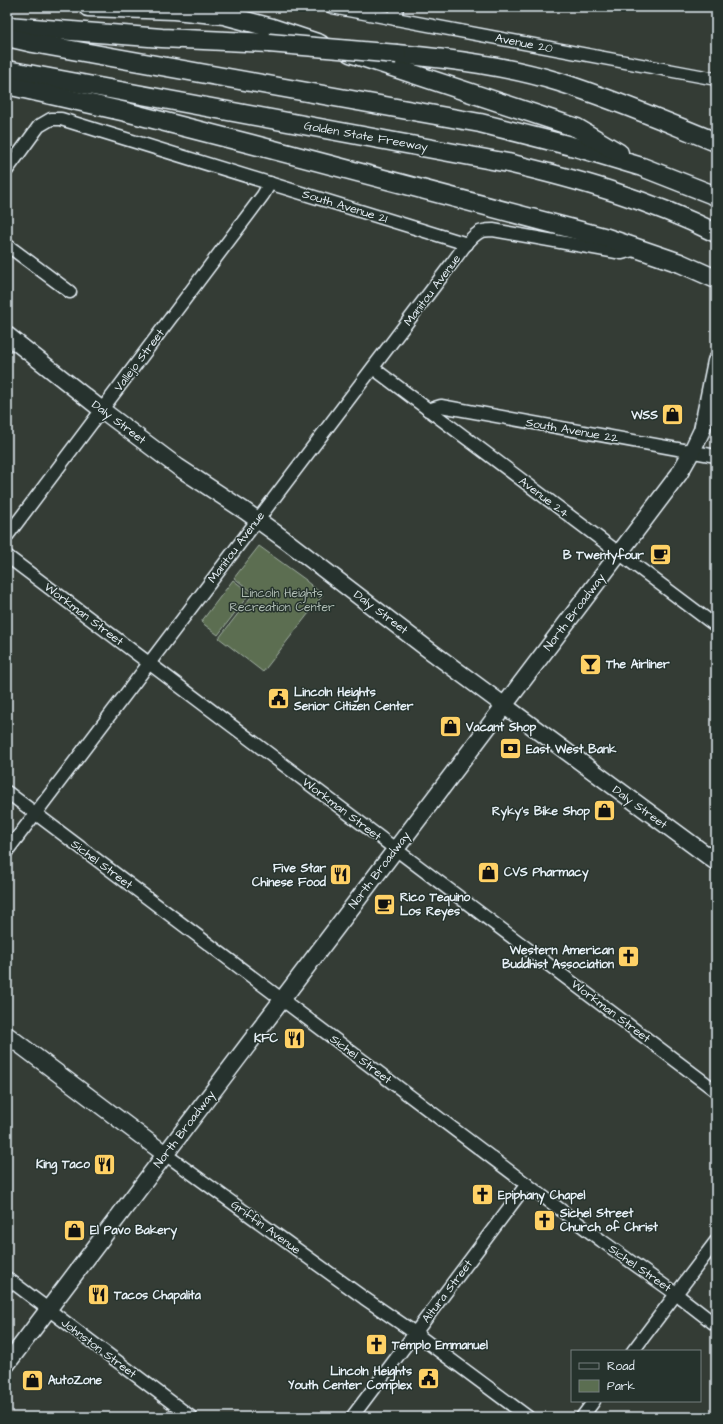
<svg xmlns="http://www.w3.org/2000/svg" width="723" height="1424" viewBox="0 0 723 1424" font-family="'Architects Daughter',sans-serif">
	<rect width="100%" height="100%" fill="#343c35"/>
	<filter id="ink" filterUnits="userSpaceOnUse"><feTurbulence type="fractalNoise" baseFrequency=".025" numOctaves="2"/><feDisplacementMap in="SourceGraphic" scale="8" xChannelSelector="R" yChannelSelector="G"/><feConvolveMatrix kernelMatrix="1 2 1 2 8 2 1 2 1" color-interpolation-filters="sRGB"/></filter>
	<g filter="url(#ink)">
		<!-- green -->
		<g fill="#5b6e51" stroke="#a2b0a4">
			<polygon points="259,546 306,580 306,581 323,595 263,672 219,638 254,593 234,578"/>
			<polygon points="233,580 250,593 218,635 201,622"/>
		</g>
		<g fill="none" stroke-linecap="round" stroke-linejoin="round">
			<defs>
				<g id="minor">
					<polyline points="332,7 716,79"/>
					<polyline points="395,19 397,7"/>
					<polyline points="7,170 39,126 51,119 61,119 467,244"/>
					<polyline points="7,245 70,292"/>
					<polyline points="373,368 716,626"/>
					<polyline points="428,410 441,406 716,456"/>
					<polyline points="7,536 263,195 270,183"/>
					<polyline points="7,556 716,1091"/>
					<polyline points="7,792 602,1241 676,1294 716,1325"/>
					<path d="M7 851 452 263C460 253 467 240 478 233 482 230 488 230 493 230L622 253 637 249"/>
					<polyline points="165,1154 364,1298 415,1333 528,1417"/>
					<polyline points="7,1278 191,1417"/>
					<polyline points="633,1351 716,1241"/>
					<polyline points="352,1417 527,1184"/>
					<polyline points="582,1417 594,1401"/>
				</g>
				<g id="major">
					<polyline points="7,335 102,410 178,467 245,511 284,539 425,647 716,862"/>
					<polyline points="7,1035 165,1154"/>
					<polyline points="7,1364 679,474 692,451 702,430 716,361"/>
				</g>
				<g id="highway">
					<polyline points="88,7 174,10 224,15 272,28 320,44"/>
					<polyline points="7,26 162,38 269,43"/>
					<polyline points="7,37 33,43 480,123 575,147 642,167 716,196"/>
					<polyline points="350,53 577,128 619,153"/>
					<path d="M397 54C452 59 507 66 559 82 613 99 664 121 716 142"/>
					<path d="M7 70 508 163C580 180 650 200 716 233"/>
					<polyline points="7,85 126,112 251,144 607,238 680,263 716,279"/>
				</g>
			</defs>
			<!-- minor casing -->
			<use href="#minor" stroke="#e8f1f8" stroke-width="15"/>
			<!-- major casing -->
			<use href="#major" stroke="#e8f1f8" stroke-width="19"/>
			<!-- highway casing -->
			<use href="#highway" stroke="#e8f1f8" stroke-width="21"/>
			<!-- minor -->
			<use href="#minor" stroke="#26332d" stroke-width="12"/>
			<!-- major -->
			<use href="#major" stroke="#26332d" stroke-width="16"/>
			<!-- highway -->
			<use href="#highway" stroke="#26332d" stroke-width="18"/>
			<defs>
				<polyline id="highway-bridge" points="269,43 397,54"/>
			</defs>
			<!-- highway-bridge casing -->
			<use href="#highway-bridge" stroke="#e8f1f8" stroke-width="21" stroke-linecap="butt"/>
			<!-- highway-bridge -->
			<use href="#highway-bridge" stroke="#26332d" stroke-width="18"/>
		</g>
	</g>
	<!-- icons -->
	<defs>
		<symbol id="shop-square" viewBox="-11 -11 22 22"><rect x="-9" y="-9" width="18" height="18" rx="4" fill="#ffd166" stroke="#26332d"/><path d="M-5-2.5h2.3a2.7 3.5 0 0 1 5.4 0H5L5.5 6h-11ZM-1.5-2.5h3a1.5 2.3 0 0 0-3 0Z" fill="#111"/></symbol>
		<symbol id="cafe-square" viewBox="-11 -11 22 22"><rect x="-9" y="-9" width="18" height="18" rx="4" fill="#ffd166" stroke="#26332d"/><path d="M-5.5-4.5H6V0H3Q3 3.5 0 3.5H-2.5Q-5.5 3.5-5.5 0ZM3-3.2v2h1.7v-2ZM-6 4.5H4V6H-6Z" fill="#111"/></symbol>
		<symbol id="bar-square" viewBox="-11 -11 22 22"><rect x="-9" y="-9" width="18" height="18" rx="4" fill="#ffd166" stroke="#26332d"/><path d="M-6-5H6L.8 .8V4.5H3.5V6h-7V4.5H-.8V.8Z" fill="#111"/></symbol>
		<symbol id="civic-square" viewBox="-11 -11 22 22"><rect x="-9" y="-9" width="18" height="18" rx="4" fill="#ffd166" stroke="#26332d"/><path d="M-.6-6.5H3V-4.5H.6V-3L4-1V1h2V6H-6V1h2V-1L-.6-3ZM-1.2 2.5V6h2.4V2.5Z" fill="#111"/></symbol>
		<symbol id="bank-square" viewBox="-11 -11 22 22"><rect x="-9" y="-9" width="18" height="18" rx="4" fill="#ffd166" stroke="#26332d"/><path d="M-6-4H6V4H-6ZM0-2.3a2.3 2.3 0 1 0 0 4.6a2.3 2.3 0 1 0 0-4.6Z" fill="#111"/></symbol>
		<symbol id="restaurant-square" viewBox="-11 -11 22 22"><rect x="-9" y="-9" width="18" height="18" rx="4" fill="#ffd166" stroke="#26332d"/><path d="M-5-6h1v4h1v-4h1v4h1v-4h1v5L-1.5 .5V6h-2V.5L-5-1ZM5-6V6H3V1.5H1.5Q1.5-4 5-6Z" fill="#111"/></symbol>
		<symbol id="church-square" viewBox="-11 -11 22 22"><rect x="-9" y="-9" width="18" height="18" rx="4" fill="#ffd166" stroke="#26332d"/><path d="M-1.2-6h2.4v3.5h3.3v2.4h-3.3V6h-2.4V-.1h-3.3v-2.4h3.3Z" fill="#111"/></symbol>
	</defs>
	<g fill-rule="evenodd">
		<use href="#shop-square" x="660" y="402" width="25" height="25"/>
		<use href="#cafe-square" x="648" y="542" width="25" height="25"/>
		<use href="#bar-square" x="578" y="652" width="25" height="25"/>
		<use href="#civic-square" x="266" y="686" width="25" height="25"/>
		<use href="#shop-square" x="438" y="714" width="25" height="25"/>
		<use href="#bank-square" x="498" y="736" width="25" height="25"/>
		<use href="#shop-square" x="592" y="798" width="25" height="25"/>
		<use href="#shop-square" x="476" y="860" width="25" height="25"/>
		<use href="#restaurant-square" x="328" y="862" width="25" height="25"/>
		<use href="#cafe-square" x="372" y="892" width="25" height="25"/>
		<use href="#church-square" x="616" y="944" width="25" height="25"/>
		<use href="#restaurant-square" x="282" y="1026" width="25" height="25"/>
		<use href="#restaurant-square" x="92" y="1152" width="25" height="25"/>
		<use href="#church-square" x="470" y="1182" width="25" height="25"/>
		<use href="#church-square" x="532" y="1208" width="25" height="25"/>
		<use href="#shop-square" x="62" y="1218" width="25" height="25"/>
		<use href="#restaurant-square" x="86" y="1282" width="25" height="25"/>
		<use href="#church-square" x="364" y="1332" width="25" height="25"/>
		<use href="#civic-square" x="416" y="1366" width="25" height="25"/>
		<use href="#shop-square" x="20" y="1368" width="25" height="25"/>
	</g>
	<g text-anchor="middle" stroke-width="3" stroke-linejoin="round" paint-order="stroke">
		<!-- street labels -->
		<g font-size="12" fill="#e8f1f8" stroke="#26332d">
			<text transform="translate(524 43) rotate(11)" y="4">Avenue 20</text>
			<text transform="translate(366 136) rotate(10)" y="4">Golden State Freeway</text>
			<text transform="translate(345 206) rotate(17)" y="4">South Avenue 21</text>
			<text transform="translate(432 290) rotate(-53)" y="4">Manitou Avenue</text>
			<text transform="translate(139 360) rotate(-53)" y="4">Vallejo Street</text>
			<text transform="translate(119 422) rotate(37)" y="4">Daly Street</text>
			<text transform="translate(572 430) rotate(10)" y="4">South Avenue 22</text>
			<text transform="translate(544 497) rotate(37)" y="4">Avenue 24</text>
			<text transform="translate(236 547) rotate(-53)" y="4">Manitou Avenue</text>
			<text transform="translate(381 612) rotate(37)" y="4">Daly Street</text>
			<text transform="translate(574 612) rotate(-53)" y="4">North Broadway</text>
			<text transform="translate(84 614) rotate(37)" y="4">Workman Street</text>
			<text transform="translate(640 807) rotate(36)" y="4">Daly Street</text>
			<text transform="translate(342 809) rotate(37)" y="4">Workman Street</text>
			<text transform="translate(102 864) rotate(37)" y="4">Sichel Street</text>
			<text transform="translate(379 870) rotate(-53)" y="4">North Broadway</text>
			<text transform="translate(611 1011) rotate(37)" y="4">Workman Street</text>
			<text transform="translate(361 1059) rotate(37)" y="4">Sichel Street</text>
			<text transform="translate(184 1129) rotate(-53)" y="4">North Broadway</text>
			<text transform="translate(266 1227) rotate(36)" y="4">Griffin Avenue</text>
			<text transform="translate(640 1268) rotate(35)" y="4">Sichel Street</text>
			<text transform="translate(447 1291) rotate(-53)" y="4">Altura Street</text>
			<text transform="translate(99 1348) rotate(37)" y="4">Johnston Street</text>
		</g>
		<!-- poi labels -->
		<g font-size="12" font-weight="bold" fill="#e8f1f8" stroke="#26332d" text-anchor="start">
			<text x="658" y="419" text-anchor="end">WSS</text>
			<text x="644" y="559" text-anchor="end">B Twentyfour</text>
			<text x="606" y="668">The Airliner</text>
			<text x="294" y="696">Lincoln Heights<tspan x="294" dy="14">Senior Citizen Center</tspan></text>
			<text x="466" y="731">Vacant Shop</text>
			<text x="526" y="753">East West Bank</text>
			<text x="590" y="815" text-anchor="end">Ryky's Bike Shop</text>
			<text x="326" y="872" text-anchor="end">Five Star<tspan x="326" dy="14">Chinese Food</tspan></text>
			<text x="504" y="876">CVS Pharmacy</text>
			<text x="400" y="901">Rico Tequino<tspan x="400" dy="14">Los Reyes</tspan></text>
			<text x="614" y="954" text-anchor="end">Western American<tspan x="614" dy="14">Buddhist Association</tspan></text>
			<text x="278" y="1042" text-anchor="end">KFC</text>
			<text x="90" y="1168" text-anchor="end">King Taco</text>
			<text x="498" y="1199">Epiphany Chapel</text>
			<text x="560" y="1217">Sichel Street<tspan x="560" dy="14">Church of Christ</tspan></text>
			<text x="90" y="1234">El Pavo Bakery</text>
			<text x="114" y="1299">Tacos Chapalita</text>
			<text x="392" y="1349">Templo Emmanuel</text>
			<text x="412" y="1375" text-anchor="end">Lincoln Heights<tspan x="412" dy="14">Youth Center Complex</tspan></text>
			<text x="48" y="1384">AutoZone</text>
		</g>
		<!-- park labels -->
		<g font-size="12" fill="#b0bdb5" stroke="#26332d">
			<text x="282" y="597">Lincoln Heights<tspan x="282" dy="14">Recreation Center</tspan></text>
		</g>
	</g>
	<!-- margin -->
	<rect width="723" height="1424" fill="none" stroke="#26332d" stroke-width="24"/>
	<rect x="12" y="12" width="699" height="1400" fill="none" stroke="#e8f1f8" stroke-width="1.5" filter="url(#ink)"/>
	<!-- legend -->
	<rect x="571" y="1350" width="130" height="52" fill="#26332d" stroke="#747f7e"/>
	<rect x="579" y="1363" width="20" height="6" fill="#26332d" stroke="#747f7e"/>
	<text x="607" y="1370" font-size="12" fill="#e8f1f8">Road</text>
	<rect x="579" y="1380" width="20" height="12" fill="#5b6e51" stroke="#747f7e"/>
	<text x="607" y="1390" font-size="12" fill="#e8f1f8">Park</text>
</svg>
